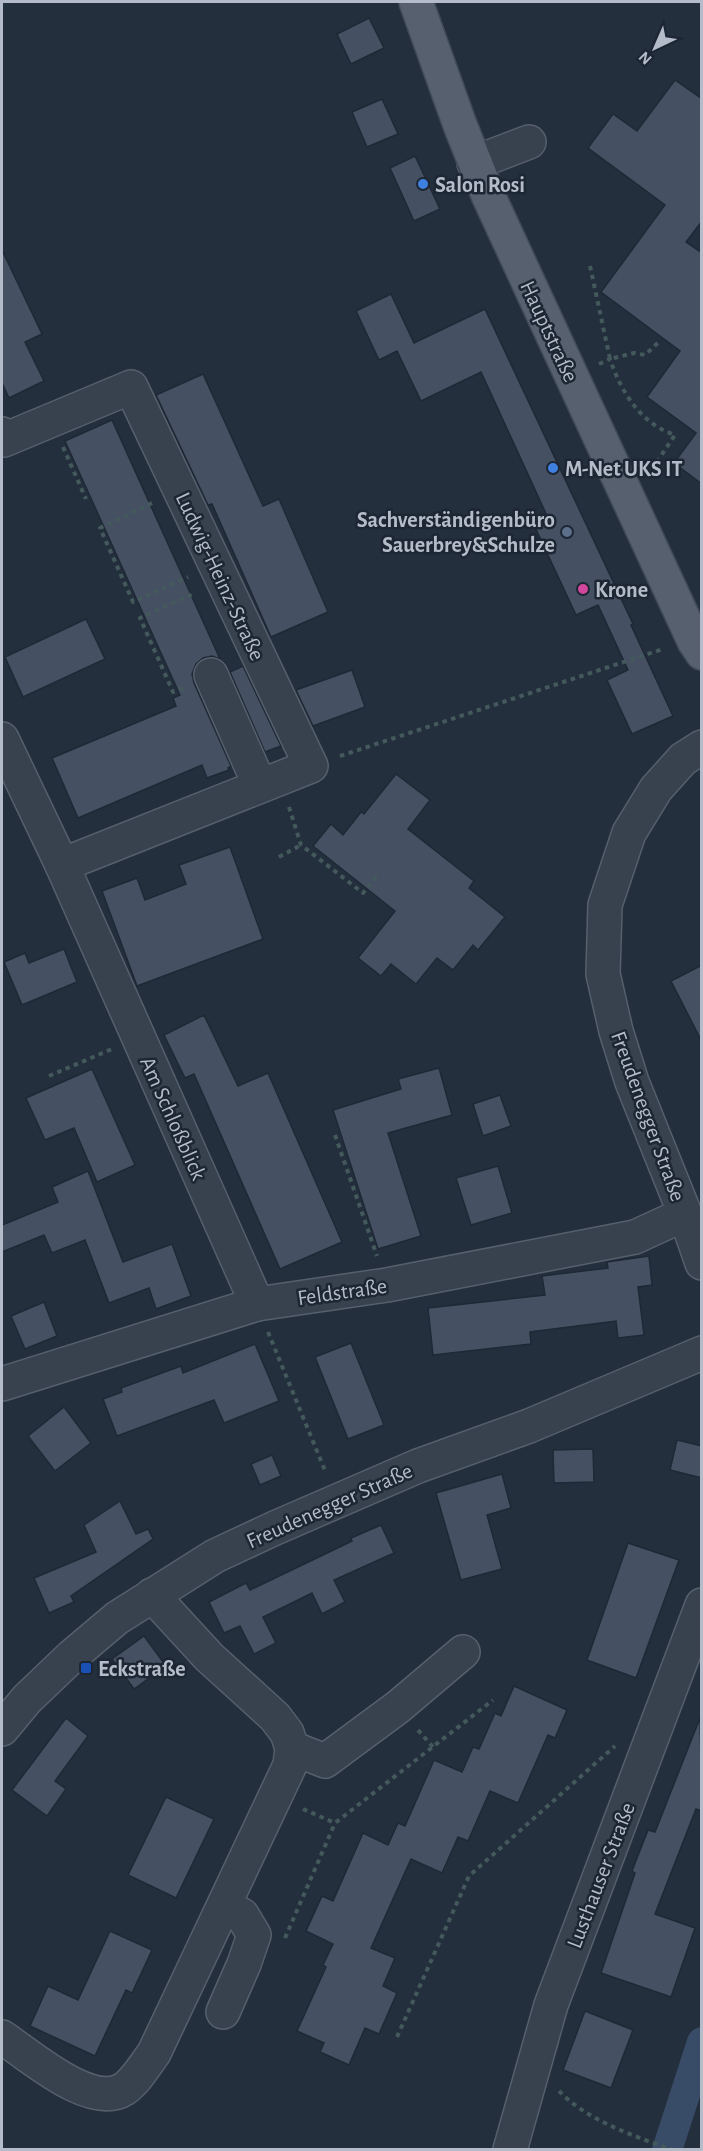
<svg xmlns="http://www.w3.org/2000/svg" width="703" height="2151" viewBox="0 0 703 2151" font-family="'Alegreya Sans',sans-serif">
	<rect width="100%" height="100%" fill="#242f3e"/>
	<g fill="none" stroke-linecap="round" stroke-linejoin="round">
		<!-- canal -->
		<polyline stroke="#394c67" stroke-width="30" points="667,2150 702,2042"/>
	</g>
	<!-- building -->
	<g fill="#455162" stroke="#1f2835" stroke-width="1.5">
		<polygon points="369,18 384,48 351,64 337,34"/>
		<polygon points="675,80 702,99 702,221 686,242 702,253 702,484 674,463 696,433 647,397 680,351 601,292 665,205 588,148 613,114 637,131"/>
		<polygon points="382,99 398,134 367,147 352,112"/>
		<polygon points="415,156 440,209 414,221 390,168"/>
		<polygon points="2,250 42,334 25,342 44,381 9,398 2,383"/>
		<polygon points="391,294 414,343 485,309 633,624 631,625 673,716 632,734 607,680 628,670 598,605 576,615 534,525 548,518 481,372 421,401 397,351 379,360 356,311"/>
		<polygon points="203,374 263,506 279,499 328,612 271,637 212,504 208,505 156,395"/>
		<polygon points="112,420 220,659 212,656 203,658 196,664 192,674 194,683 231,766 228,768 229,770 207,778 202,765 78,818 52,758 176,706 173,698 180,695 65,441"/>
		<polygon points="86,619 105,659 23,697 5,657"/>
		<polygon points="243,666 281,746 265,752 230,672"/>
		<polygon points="352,670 365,707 313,726 296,690"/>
		<polygon points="396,774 430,800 408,829 474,881 469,888 505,917 478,950 473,945 453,970 437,958 416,984 391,964 381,976 358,958 395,911 313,846 331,824 343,835 361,812 364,814"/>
		<polygon points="230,847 263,939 137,986 102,891 137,878 145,900 186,884 179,865"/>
		<polygon points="64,949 77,982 22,1005 4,962 25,953 29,963"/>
		<polygon points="702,965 702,1042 671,981"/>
		<polygon points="204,1015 238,1086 268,1073 342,1242 280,1269 194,1074 185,1078 164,1035"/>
		<polygon points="439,1068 452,1115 388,1133 421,1236 378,1249 333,1110 401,1089 398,1079"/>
		<polygon points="92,1069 135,1165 97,1182 74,1128 45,1140 26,1098"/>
		<polygon points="500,1095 511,1126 483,1136 473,1104"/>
		<polygon points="498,1166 512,1213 471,1225 456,1178"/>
		<polygon points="88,1171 123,1262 172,1244 191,1296 156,1309 149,1288 109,1303 85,1240 52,1253 44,1235 2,1252 2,1225 58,1202 52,1187"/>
		<polygon points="649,1256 652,1285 638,1287 644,1335 618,1338 616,1321 530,1332 531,1344 433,1355 428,1308 545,1295 542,1276 608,1268 607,1262"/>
		<polygon points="44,1302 57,1336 25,1349 11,1316"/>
		<polygon points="351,1343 384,1425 348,1439 315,1357"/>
		<polygon points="255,1344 279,1401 224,1423 214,1400 117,1436 103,1399 122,1392 121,1388 181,1366 183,1373"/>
		<polygon points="64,1407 91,1443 55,1471 28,1436"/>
		<polygon points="677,1440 702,1446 702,1478 670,1470"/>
		<polygon points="593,1449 594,1482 554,1483 553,1450"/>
		<polygon points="272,1455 281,1476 260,1485 251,1464"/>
		<polygon points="502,1474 511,1508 487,1515 502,1569 461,1580 436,1493"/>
		<polygon points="120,1501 136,1534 148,1529 153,1539 71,1596 74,1602 49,1613 34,1578 96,1552 84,1525"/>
		<polygon points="381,1525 394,1553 334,1580 345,1602 322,1614 312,1593 263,1617 276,1643 254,1654 240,1626 224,1633 209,1602 246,1583 250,1590 352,1541 351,1538"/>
		<polygon points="628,1543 679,1560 636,1678 587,1660"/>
		<polygon points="144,1636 166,1666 134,1689 112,1659"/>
		<polygon points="514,1686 567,1710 555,1738 548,1735 518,1803 490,1791 468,1841 458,1837 442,1873 411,1859 371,1948 395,1958 383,1986 397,1993 379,2034 365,2028 349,2065 320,2052 324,2043 297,2031 326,1967 323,1965 333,1944 306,1931 322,1896 333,1901 363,1833 388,1845 398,1823 405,1826 434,1760 462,1772 473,1747 479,1749 495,1713 501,1716"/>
		<polygon points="66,1718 88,1736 55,1781 66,1789 47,1816 12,1790"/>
		<polygon points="700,1718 702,1811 696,1809 655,1914 695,1928 671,1997 601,1973 635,1873 632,1871 648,1830 655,1832"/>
		<polygon points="166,1797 214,1819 176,1898 128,1875"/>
		<polygon points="110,1931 152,1950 132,1993 126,1990 95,2056 30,2026 48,1986 78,2000"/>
		<polygon points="585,2011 633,2030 611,2088 563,2070"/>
	</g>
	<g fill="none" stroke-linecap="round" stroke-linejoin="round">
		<defs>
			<g id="minor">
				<polyline points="474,163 529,142"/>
				<polyline points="2,434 4,440 131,387 311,766 62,865"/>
				<polyline points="211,675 260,786"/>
				<polyline points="2,739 62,865 257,1304"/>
				<polyline points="702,747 683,759 656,789 629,833 605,905 603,974 616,1031 632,1082 685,1214 702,1263"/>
				<polyline points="2,1384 257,1304 387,1285 635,1237 685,1214"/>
				<polyline points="2,1729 27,1699 72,1656 117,1618 215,1556 275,1528 418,1466 529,1426 702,1353"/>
				<polyline points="292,1748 325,1761 398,1707 463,1652"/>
				<polyline points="223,2012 244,1964 254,1935 242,1915 224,1906"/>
				<path d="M2 2037C29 2055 91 2110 124 2089 136 2081 145 2065 154 2053L290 1765 292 1748 287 1733 275 1717 209 1657 152 1595"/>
				<polyline points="510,2150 551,2005 702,1605"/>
			</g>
			<polyline id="major" points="416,2 460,125 488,195 694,641 702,653"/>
		</defs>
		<!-- minor casing -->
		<use href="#minor" stroke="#565f6c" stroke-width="36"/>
		<!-- major casing -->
		<use href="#major" stroke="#414a57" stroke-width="36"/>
		<!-- path -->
		<g stroke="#44595c" stroke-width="4" stroke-dasharray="4.5 4.5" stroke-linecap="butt">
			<polyline points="590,266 610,359 634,353 645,355 661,340"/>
			<path d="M599 364 610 359C621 392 641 424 675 435L650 472"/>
			<polyline points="63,447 86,499"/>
			<polyline points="152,503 100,528 133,602 188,577"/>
			<polyline points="183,688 173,692 140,618 195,593"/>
			<polyline points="340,756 663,649"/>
			<polyline points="289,807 301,845 363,893 377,876"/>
			<polyline points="279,857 301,845"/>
			<polyline points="49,1076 112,1049"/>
			<polyline points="335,1135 377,1256"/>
			<polyline points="268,1332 326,1473"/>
			<polyline points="418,1730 433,1747"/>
			<polyline points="303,1809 335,1823 493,1700"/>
			<polyline points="285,1938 335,1823"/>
			<polyline points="397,2037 469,1876 615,1746"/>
			<path d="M559 2091C588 2121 634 2136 673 2150"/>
		</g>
		<!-- minor -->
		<use href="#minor" stroke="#38414e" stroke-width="33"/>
		<!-- major -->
		<use href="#major" stroke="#56606e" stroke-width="33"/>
	</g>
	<!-- markers -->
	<g fill="#3f7fe0" stroke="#1d2633" stroke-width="2">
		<circle cx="423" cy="184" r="6"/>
		<circle cx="553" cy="468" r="6"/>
	</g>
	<circle fill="#5c6f8a" stroke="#1d2633" stroke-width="2" cx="567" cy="532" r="6"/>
	<circle fill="#d1479c" stroke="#1d2633" stroke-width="2" cx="583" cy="589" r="6"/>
	<rect fill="#1a4fb4" stroke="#1d2633" stroke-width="2" x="80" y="1662" width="12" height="12" rx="3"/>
	<g text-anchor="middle" stroke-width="5" stroke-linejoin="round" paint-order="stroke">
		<!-- poi labels -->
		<g font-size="22" font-weight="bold" fill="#b4bcc9" stroke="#1d2633" text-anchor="start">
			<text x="435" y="192">Salon Rosi</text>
			<text x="565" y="476">M-Net UKS IT</text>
			<text x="555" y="527" text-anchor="end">Sachverständigenbüro<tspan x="555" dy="25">Sauerbrey&amp;Schulze</tspan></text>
			<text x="595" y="597">Krone</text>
			<text x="98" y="1676">Eckstraße</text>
		</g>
		<!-- street labels -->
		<g font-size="22" fill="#b4bcc9" stroke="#1d2633">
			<text transform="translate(550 331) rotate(65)" y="8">Hauptstraße</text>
			<text transform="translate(221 576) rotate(65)" y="8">Ludwig-Heinz-Straße</text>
			<text transform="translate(649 1116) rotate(70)" y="8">Freudenegger Straße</text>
			<text transform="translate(174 1118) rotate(66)" y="8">Am Schloßblick</text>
			<text transform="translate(342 1291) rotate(-8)" y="8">Feldstraße</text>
			<text transform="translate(329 1505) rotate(-24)" y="8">Freudenegger Straße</text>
			<text transform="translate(600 1875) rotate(-69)" y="8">Lusthauser Straße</text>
		</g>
	</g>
	<!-- border -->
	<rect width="703" height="2151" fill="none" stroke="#b4bcc9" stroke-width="6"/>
	<!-- north arrow -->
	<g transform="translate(655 48) rotate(224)" stroke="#1d2633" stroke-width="4.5" paint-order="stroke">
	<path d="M0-4.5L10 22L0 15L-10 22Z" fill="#b4bcc9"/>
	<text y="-9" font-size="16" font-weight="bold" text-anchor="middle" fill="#b4bcc9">N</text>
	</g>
</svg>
